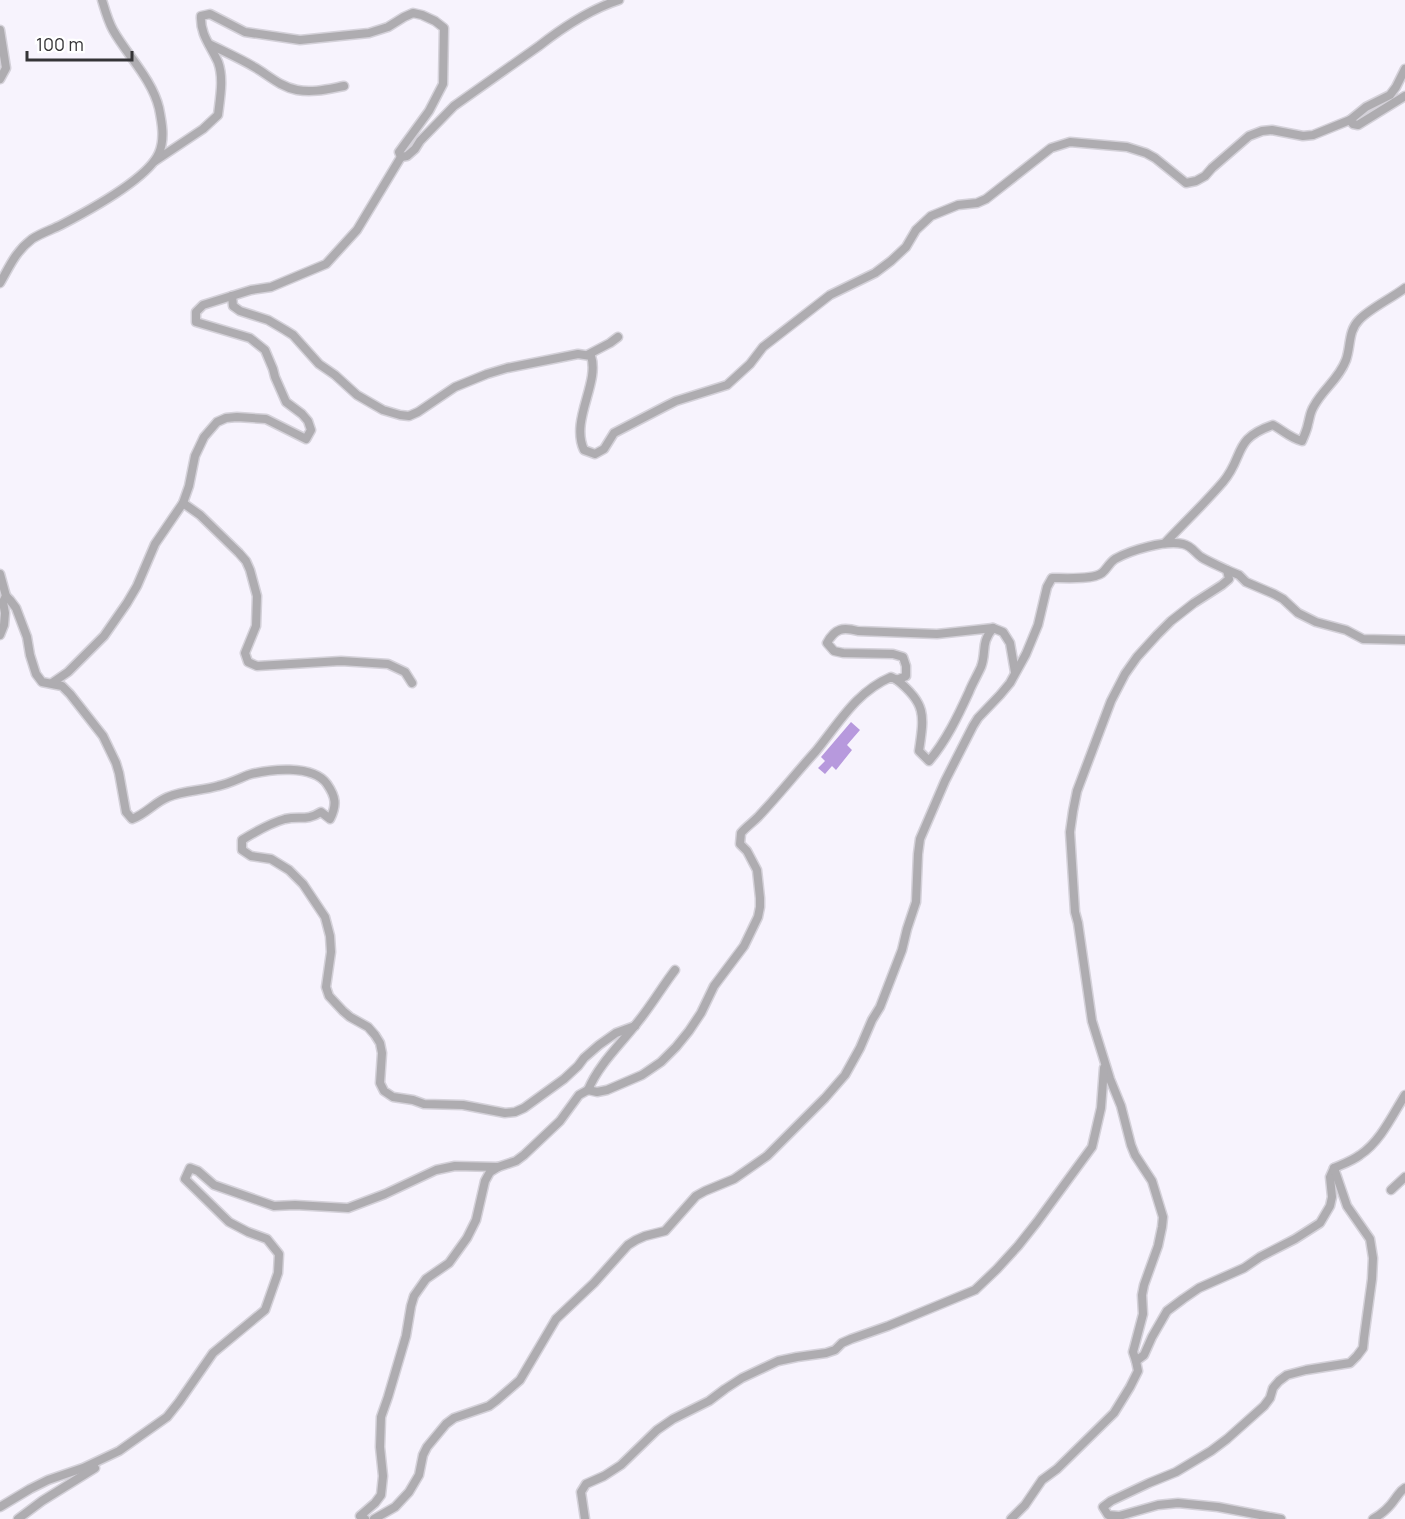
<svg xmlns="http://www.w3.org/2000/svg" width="1405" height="1519" viewBox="0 0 1405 1519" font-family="Manrope,sans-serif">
	<rect width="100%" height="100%" fill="#f7f3fd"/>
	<!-- water -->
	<polygon fill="#b799dd" points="851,722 860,730 847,745 852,750 836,770 832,766 825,774 818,768 825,761 821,757"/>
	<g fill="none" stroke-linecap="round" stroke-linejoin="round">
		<defs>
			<g id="minor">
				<polyline points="0,30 6,68 0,79"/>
				<path d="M209 44C225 52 241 59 256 68 269 76 281 87 297 90 313 93 328 89 344 86"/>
				<polyline points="1405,69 1396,87 1390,95 1366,107 1350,120 1353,124 1358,125 1405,96"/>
				<path d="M155 161 203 129 218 115C220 98 224 78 218 62 211 46 200 35 201 16L210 14 245 32 300 40 369 33 388 27 404 17 413 13 422 15 435 21 444 28 443 84 429 111 399 152 401 157 407 156 415 149 420 141 454 106 539 46C562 28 591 9 619 0"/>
				<path d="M0 283C10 266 15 252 32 239 41 233 51 230 61 225 86 212 148 179 159 153 165 139 162 123 159 108 152 79 127 55 113 30 108 21 105 10 102 0"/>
				<path d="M232 296 233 306 240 311 268 320 285 330 293 335 319 364 335 375 357 395 383 410 400 415 409 416 418 412 455 387 487 374 507 368 578 354 591 356C600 383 570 420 584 450L595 454 604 449 614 433 666 406 676 401 727 385 750 364 763 347 830 295 875 273 891 261 906 247 916 230 931 216 958 205 977 203 986 199 1051 148 1070 142 1127 147 1146 153 1155 158 1186 183 1196 181 1205 176 1212 168 1249 136 1262 131 1272 130 1303 136 1313 135 1350 120"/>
				<polyline points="589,354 610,343 618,337"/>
				<polyline points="183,503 200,515 239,553 246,561 250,570 257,596 256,626 245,653 248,662 257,666 341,661 388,664 405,672 412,683"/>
				<path d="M1165 543C1184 523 1205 503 1223 482 1245 456 1232 439 1273 425 1284 431 1290 438 1302 441 1304 436 1307 430 1308 424 1310 417 1310 412 1314 406 1323 389 1339 379 1346 360 1351 346 1348 331 1359 320 1369 309 1392 298 1405 288"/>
				<polyline points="1227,570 1239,575 1246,582 1274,594 1283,599 1298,613 1316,622 1346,630 1363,639 1405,640"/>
				<polyline points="0,574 6,596 3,602 5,613 4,625 0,635"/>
				<path d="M6 596 10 600 16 608 27 637 30 655 36 674 42 682 62 686 70 694 103 736 116 763 119 773 126 812 132 819C146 814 155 802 168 797 184 790 201 791 218 786 228 784 238 779 248 775 269 769 313 764 327 784 336 797 337 805 330 819L321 812C307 821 300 816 285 819 270 823 255 832 242 840V850L251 856 271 859 289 870 303 884 325 917 330 936 331 952 326 987 329 996 343 1011 350 1017 368 1027 375 1035 380 1043 382 1053 380 1083 384 1091 393 1097 413 1100 424 1104 463 1105 505 1113 515 1112 524 1108 564 1079 578 1066 584 1058 599 1045 616 1033 635 1026"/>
				<path d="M897 680C927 704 924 716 919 751L929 761C946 741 958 716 969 692 972 684 977 676 981 667 987 651 980 644 993 628"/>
				<polyline points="52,683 68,672 104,636 127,603 137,586 155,544 183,503 189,486 195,456 204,437 217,422 226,418 237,417 266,419 306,439 311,430 308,421 302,414 286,402 275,377 273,369 265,350 250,338 196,322 196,312 203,305 251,290 271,287 326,264 357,230 401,157"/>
				<path d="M588 1090C599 1064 620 1045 637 1023 651 1006 662 987 675 970"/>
				<polyline points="1391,1190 1405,1177"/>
				<path d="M1136 1361 1144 1355 1152 1337 1167 1311 1183 1299 1199 1288 1244 1268 1260 1257 1295 1239 1320 1223 1330 1206 1332 1197 1330 1177 1334 1168C1343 1164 1352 1161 1360 1155 1380 1142 1392 1116 1405 1095"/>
				<polyline points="0,1507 30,1489 48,1480 83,1468 119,1451 167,1417 179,1402 213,1353 265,1310 278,1273 279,1254 267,1239 248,1232 229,1222 185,1179 190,1168 198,1171 214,1185 274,1206 295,1205 348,1208 385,1194 436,1170 455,1166 498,1167"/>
				<polyline points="18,1519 42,1501 95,1468"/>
				<path d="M365 1519 360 1516 375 1503 381 1495 383 1476 380 1447 381 1417 388 1397 406 1336 411 1306 414 1296 426 1279 449 1263 467 1238 476 1220 485 1181 490 1172 498 1167 516 1161 524 1155 560 1121 579 1095 588 1090 597 1092 607 1090 642 1075 661 1062 676 1047 689 1031 701 1013 714 986 744 946 758 917 760 907V898L757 870 747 851 740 844 741 833C746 827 752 823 758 817 778 796 796 773 816 751 839 723 856 692 891 677L897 680 906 676V666L903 657 893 654 843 653 834 651 827 643C835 628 843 627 858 631L937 634 993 628 1003 632 1010 643 1015 672"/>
				<path d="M374 1519 395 1507 409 1492 419 1475 423 1455 427 1447 446 1424 454 1418 489 1406 497 1400 520 1380 556 1319 594 1283 628 1245 636 1240 645 1236 665 1231 696 1196 705 1191 734 1179 767 1156 825 1098 845 1075 860 1048 872 1020 880 1007 902 950 907 929 916 902 918 854 920 839 945 781 973 726 978 718 1000 695 1010 683 1026 654 1038 625 1047 587 1052 578C1064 578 1093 580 1102 573 1107 569 1109 563 1115 559 1131 550 1165 540 1183 544 1192 546 1195 553 1201 557 1209 562 1219 566 1227 570L1229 579 1222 585 1194 603 1171 621 1157 635 1137 657 1125 674 1111 701 1077 791 1073 811 1070 832 1075 912 1078 923 1092 1021 1110 1079 1121 1106 1131 1145 1135 1155 1152 1181 1163 1217 1162 1227 1158 1246 1144 1285 1142 1295 1143 1314 1133 1352 1136 1361 1138 1371 1130 1387 1114 1413 1057 1469 1042 1480 1025 1505 1011 1519"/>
				<polyline points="585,1519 581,1492 586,1484 604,1476 621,1465 657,1430 673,1419 709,1401 725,1389 742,1378 778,1361 797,1357 826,1353 835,1350 842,1343 851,1339 888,1326 975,1290 997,1269 1018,1246 1037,1222 1092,1147 1101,1108 1104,1068"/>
				<polyline points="1281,1519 1218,1507 1178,1503 1158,1505 1119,1516 1108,1515 1103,1507 1111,1501 1149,1483 1176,1472 1211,1451 1227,1439 1264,1406 1270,1398 1273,1388 1279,1381 1287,1375 1306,1370 1350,1363 1357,1356 1363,1348 1364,1338 1372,1279 1373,1258 1370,1239 1347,1206 1334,1168"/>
				<path d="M1373 1519C1382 1514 1389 1508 1395 1499 1399 1494 1400 1491 1405 1488"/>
			</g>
		</defs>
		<!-- minor casing -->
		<use href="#minor" stroke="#d4d1d9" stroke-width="11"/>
		<!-- minor -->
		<use href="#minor" stroke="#aeacb0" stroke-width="8"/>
	</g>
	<!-- scale -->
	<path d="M27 51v9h105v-9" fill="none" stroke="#353437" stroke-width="3"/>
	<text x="36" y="51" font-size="18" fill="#353437" stroke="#ffffff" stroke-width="4.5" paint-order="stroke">100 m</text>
</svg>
